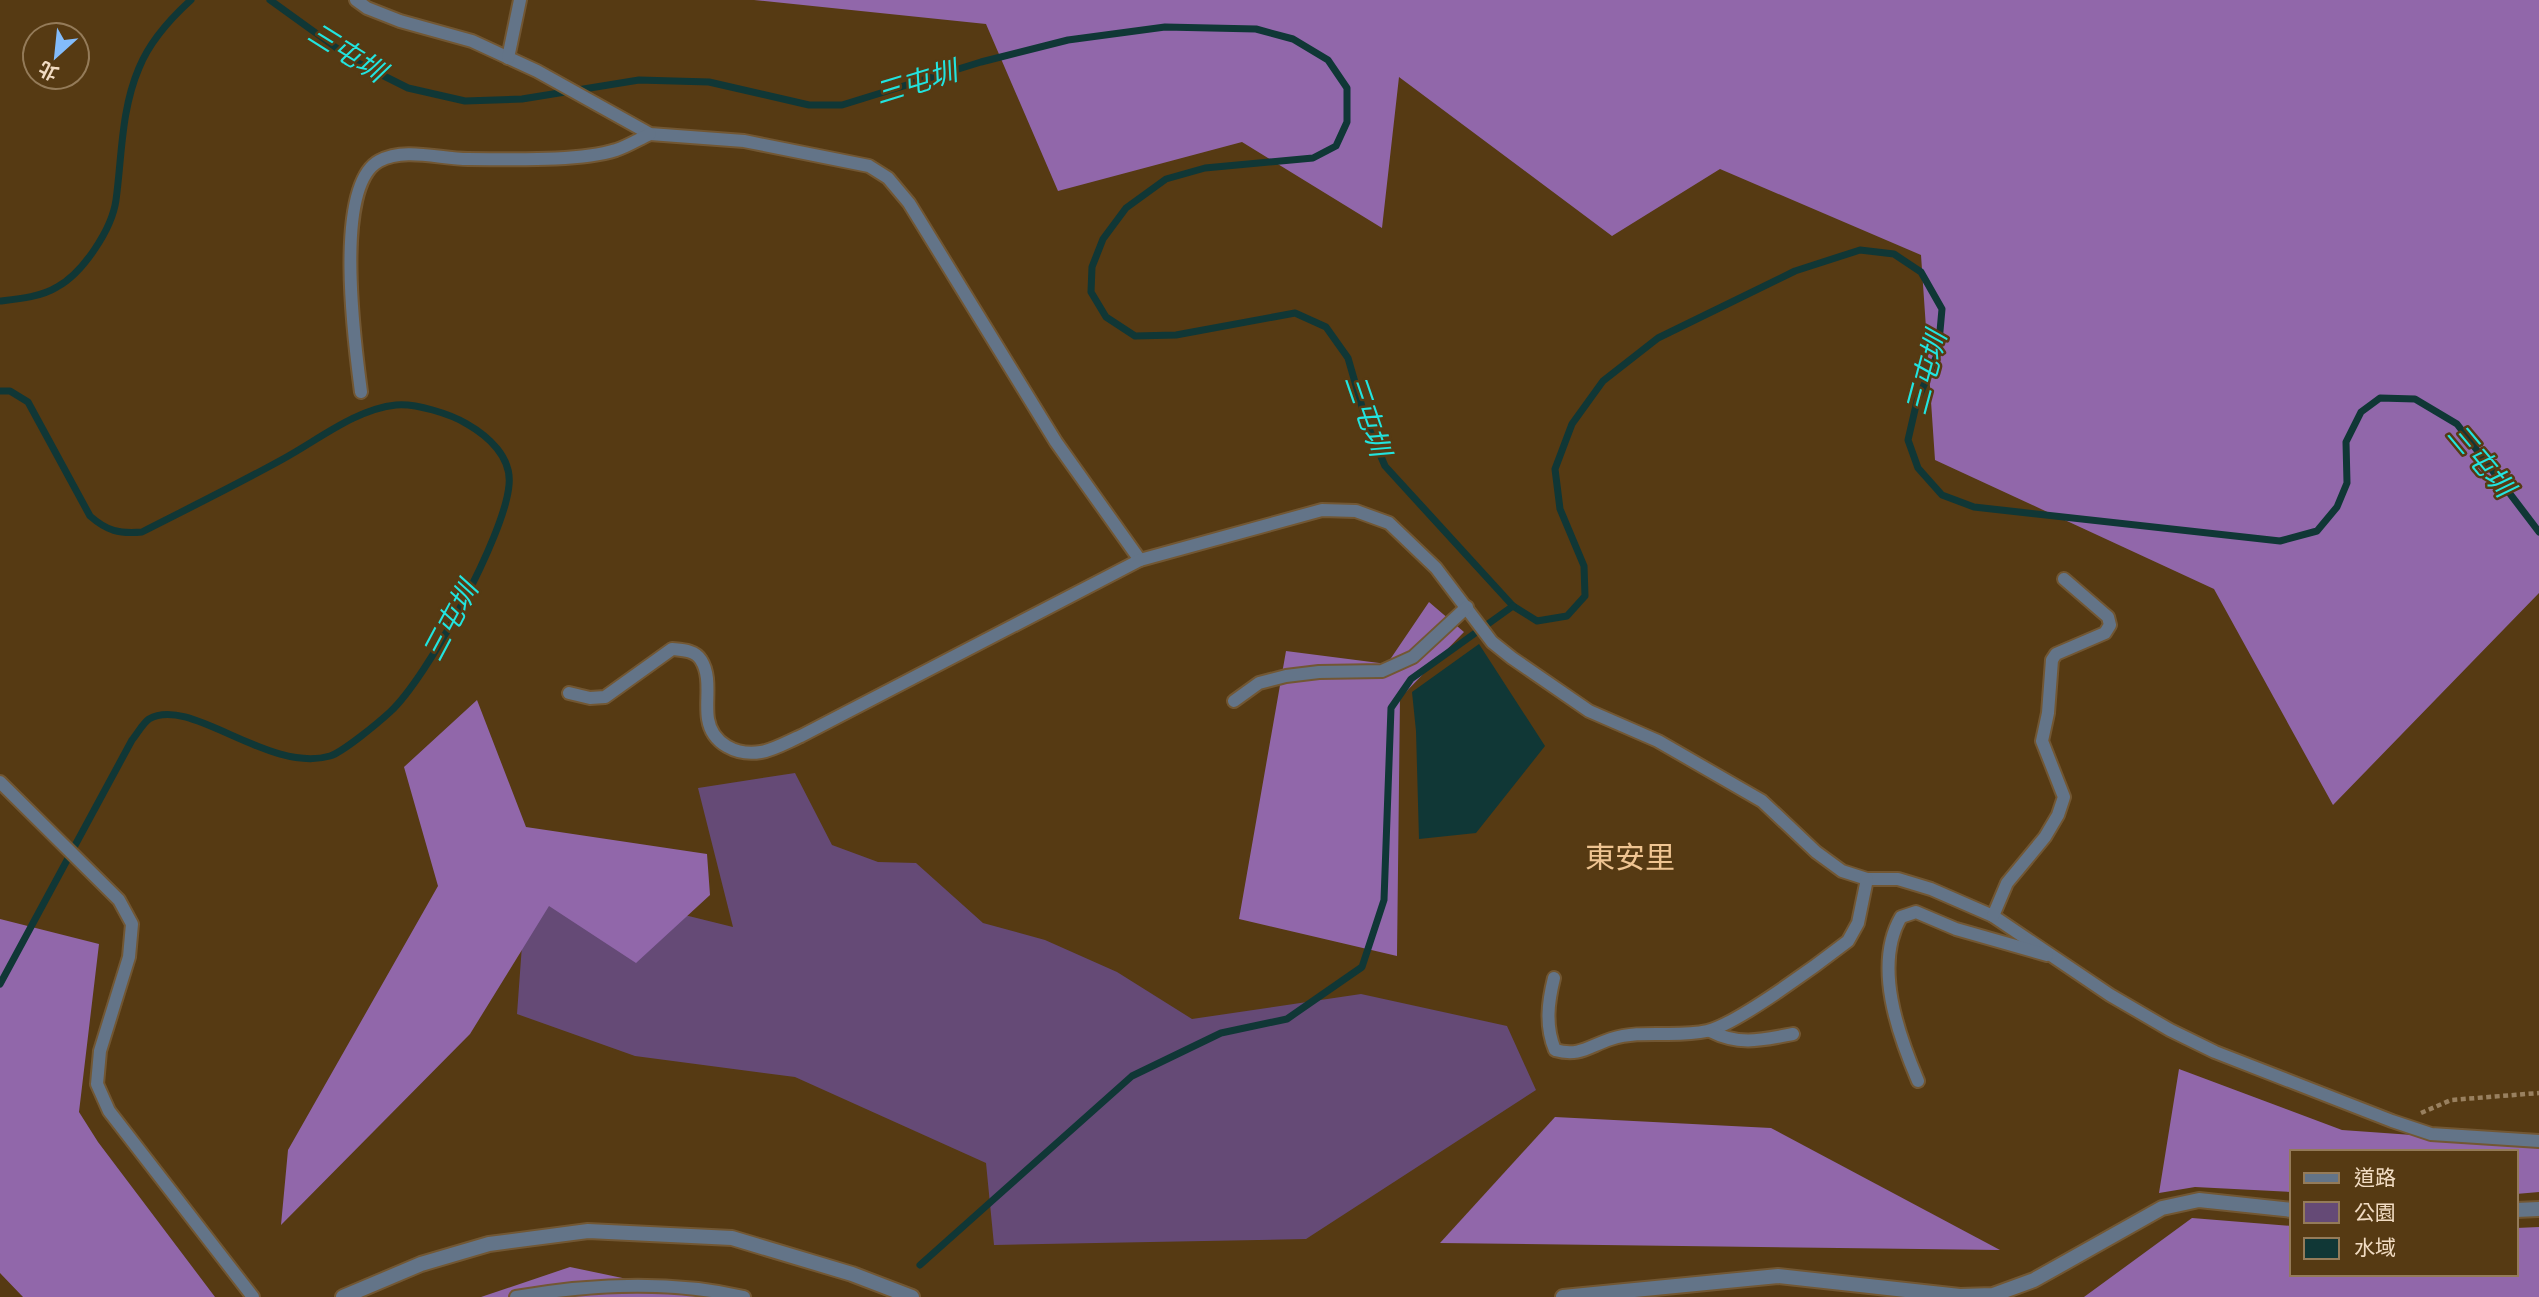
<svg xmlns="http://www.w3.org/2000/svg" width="2539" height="1297" viewBox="0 0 2539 1297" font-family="Commissioner,'Noto Sans TC',sans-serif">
	<rect width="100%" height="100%" fill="#563a13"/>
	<!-- green -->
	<polygon fill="#654a76" points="795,773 832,845 878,862 916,863 983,923 1045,940 1117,972 1192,1019 1361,994 1507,1026 1536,1090 1306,1239 994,1245 986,1163 795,1077 635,1056 517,1014 527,876 733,927 698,788"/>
	<!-- forest -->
	<g fill="#9167aa">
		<polygon points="754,0 2539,0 2539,593 2333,805 2214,589 1935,460 1921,255 1720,169 1612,236 1399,77 1382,228 1242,142 1058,191 986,24"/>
		<polygon points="1429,602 1464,632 1400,698 1397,956 1239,919 1286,651 1387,664"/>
		<polygon points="477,700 526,827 707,854 710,895 636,963 549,906 470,1034 281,1225 288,1150 438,886 404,767"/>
		<polygon points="0,919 99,944 79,1112 98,1142 215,1297 23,1297 0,1273"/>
		<polygon points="2179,1069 2342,1130 2539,1144 2539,1192 2516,1194 2516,1152 2292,1152 2292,1192 2195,1187 2159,1193"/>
		<polygon points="1555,1117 1771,1128 2000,1250 1440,1243"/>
		<polygon points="2192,1218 2292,1226 2292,1274 2516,1274 2516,1228 2539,1227 2539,1297 2084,1297"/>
		<polygon points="570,1267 713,1297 481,1297"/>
	</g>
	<!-- water -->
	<polygon fill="#103736" points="1479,644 1545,746 1476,833 1419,839 1416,731 1412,692"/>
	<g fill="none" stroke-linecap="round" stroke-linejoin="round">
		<!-- stream -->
		<g stroke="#103736" stroke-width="7">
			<polyline points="270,0 356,62 408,88 465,101 522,99 639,80 709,82 809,105 842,105 981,62 1068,40 1165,27 1256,29 1293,39 1328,60 1347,88 1347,122 1336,146 1313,158 1205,168 1166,179 1126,208 1103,239 1092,267 1091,292 1106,317 1135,336 1176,335 1295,313 1326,327 1348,358 1367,424 1385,466 1513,606 1537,621 1567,616 1585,596 1584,566 1560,509 1555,469 1572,424 1603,381 1658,338 1795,271 1860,250 1894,254 1921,272 1942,309 1938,353 1917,401 1908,440 1918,468 1942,495 1974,507 2280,541 2317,531 2337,507 2347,483 2346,442 2361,412 2380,398 2415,399 2457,424 2539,532"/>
			<path d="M0 301C18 299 41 297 57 287 83 273 112 229 116 200 122 156 121 110 139 68 150 41 170 19 191 0"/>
			<path d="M0 391H10L28 402 90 516C107 531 119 534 142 532 189 508 236 485 283 459 318 440 356 409 396 405 415 403 451 414 467 424 488 436 512 457 509 485 505 535 427 678 390 712 378 723 343 752 330 756 268 774 190 695 149 719 143 723 137 734 132 740L0 984"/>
			<polyline points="920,1265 1132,1076 1221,1033 1287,1019 1362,967 1384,900 1391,708 1411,679 1513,606"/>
		</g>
		<defs>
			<g id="service">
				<polyline points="356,0 367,8 400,21 472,41 537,71 650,134 744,141 869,166 888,178 909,203 1056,442 1140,560"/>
				<polyline points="508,58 520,0"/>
				<path d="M361 392C355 347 333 186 379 161 405 147 440 159 468 159 510 159 577 162 616 150 628 146 639 139 650 134"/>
				<path d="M569 693 590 698 605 697 672 649C682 650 695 650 701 660 712 677 705 701 708 719 712 744 737 756 761 752 774 750 789 741 801 736L1140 560 1322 510 1356 511 1389 523 1436 568 1492 642 1512 658 1589 711 1658 741 1762 801 1816 852 1842 871 1867 879H1898L1931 889 1993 916 2110 995 2170 1030 2215 1052 2392 1121 2431 1134 2539 1141"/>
				<polyline points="1234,701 1259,683 1286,676 1319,672 1382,671 1413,657 1467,607"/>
				<polyline points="0,782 119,900 132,924 129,957 100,1051 97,1084 109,1111 253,1297"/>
				<polyline points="1993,916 2007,883 2045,837 2058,815 2064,797 2042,741 2048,713 2052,660 2056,654 2105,633 2110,625 2108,617 2064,579"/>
				<path d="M1554 978C1548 1002 1545 1026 1555 1050 1580 1057 1589 1046 1611 1039 1642 1029 1676 1038 1707 1031 1736 1025 1821 962 1848 941L1858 923 1867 879"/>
				<path d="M1710 1031C1739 1046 1762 1040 1793 1034"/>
				<path d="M1918 1081C1898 1034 1873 965 1901 917L1916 912 1956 929 2047 955"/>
				<path d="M516 1297C591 1284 669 1280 744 1297"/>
			</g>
			<g id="tertiary">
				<polyline points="2516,1210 2539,1209"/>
				<polyline points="343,1297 421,1264 489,1244 588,1231 732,1238 852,1274 912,1297"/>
				<polyline points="1563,1297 1778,1276 1960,1296 1993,1295 2034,1280 2162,1208 2199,1200 2292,1210"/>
			</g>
		</defs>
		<!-- service casing -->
		<use href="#service" stroke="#725733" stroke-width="16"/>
		<!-- tertiary casing -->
		<use href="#tertiary" stroke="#725733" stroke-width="18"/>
		<!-- path -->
		<polyline stroke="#99805f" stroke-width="4.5" stroke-dasharray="5 3.5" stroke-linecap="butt" points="2421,1113 2451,1100 2539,1093"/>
		<!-- service -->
		<use href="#service" stroke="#637488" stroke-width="12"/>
		<!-- tertiary -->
		<use href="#tertiary" stroke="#637488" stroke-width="14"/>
	</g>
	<g text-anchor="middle" stroke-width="5" stroke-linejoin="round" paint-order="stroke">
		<!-- water labels -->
		<g font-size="28" font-style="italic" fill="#22e4df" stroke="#563a13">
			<text transform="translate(347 52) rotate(32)" y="10">三屯圳</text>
			<text transform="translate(916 82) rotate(-17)" y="10">三屯圳</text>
			<text transform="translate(1926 373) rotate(-75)" y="10">三屯圳</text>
			<text transform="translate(1368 415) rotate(71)" y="10">三屯圳</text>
			<text transform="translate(2481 460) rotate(50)" y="10">三屯圳</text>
			<text transform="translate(450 621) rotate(-62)" y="10">三屯圳</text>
		</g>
		<!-- quarter labels -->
		<g font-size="30" fill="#efc491" stroke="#563a13">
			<text x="1630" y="868">東安里</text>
		</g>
	</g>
	<!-- legend -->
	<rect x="2290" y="1150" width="228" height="126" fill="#563a13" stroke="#947b59" stroke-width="2"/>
	<rect x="2304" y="1173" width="35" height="10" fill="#637488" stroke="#947b59" stroke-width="2"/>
	<text x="2354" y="1185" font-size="21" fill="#f2dcc3">道路</text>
	<rect x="2304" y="1202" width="35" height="21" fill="#654a76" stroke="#947b59" stroke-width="2"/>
	<text x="2354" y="1220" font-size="21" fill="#f2dcc3">公園</text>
	<rect x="2304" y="1238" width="35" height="21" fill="#103736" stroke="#947b59" stroke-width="2"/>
	<text x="2354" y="1255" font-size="21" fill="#f2dcc3">水域</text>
	<!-- north arrow -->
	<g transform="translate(56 56) rotate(207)"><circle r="33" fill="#563a13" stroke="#947b59" stroke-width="2"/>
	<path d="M0-5L12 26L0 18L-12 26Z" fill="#83bcfb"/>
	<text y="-10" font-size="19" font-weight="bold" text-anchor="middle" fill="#f2dcc3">北</text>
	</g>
</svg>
